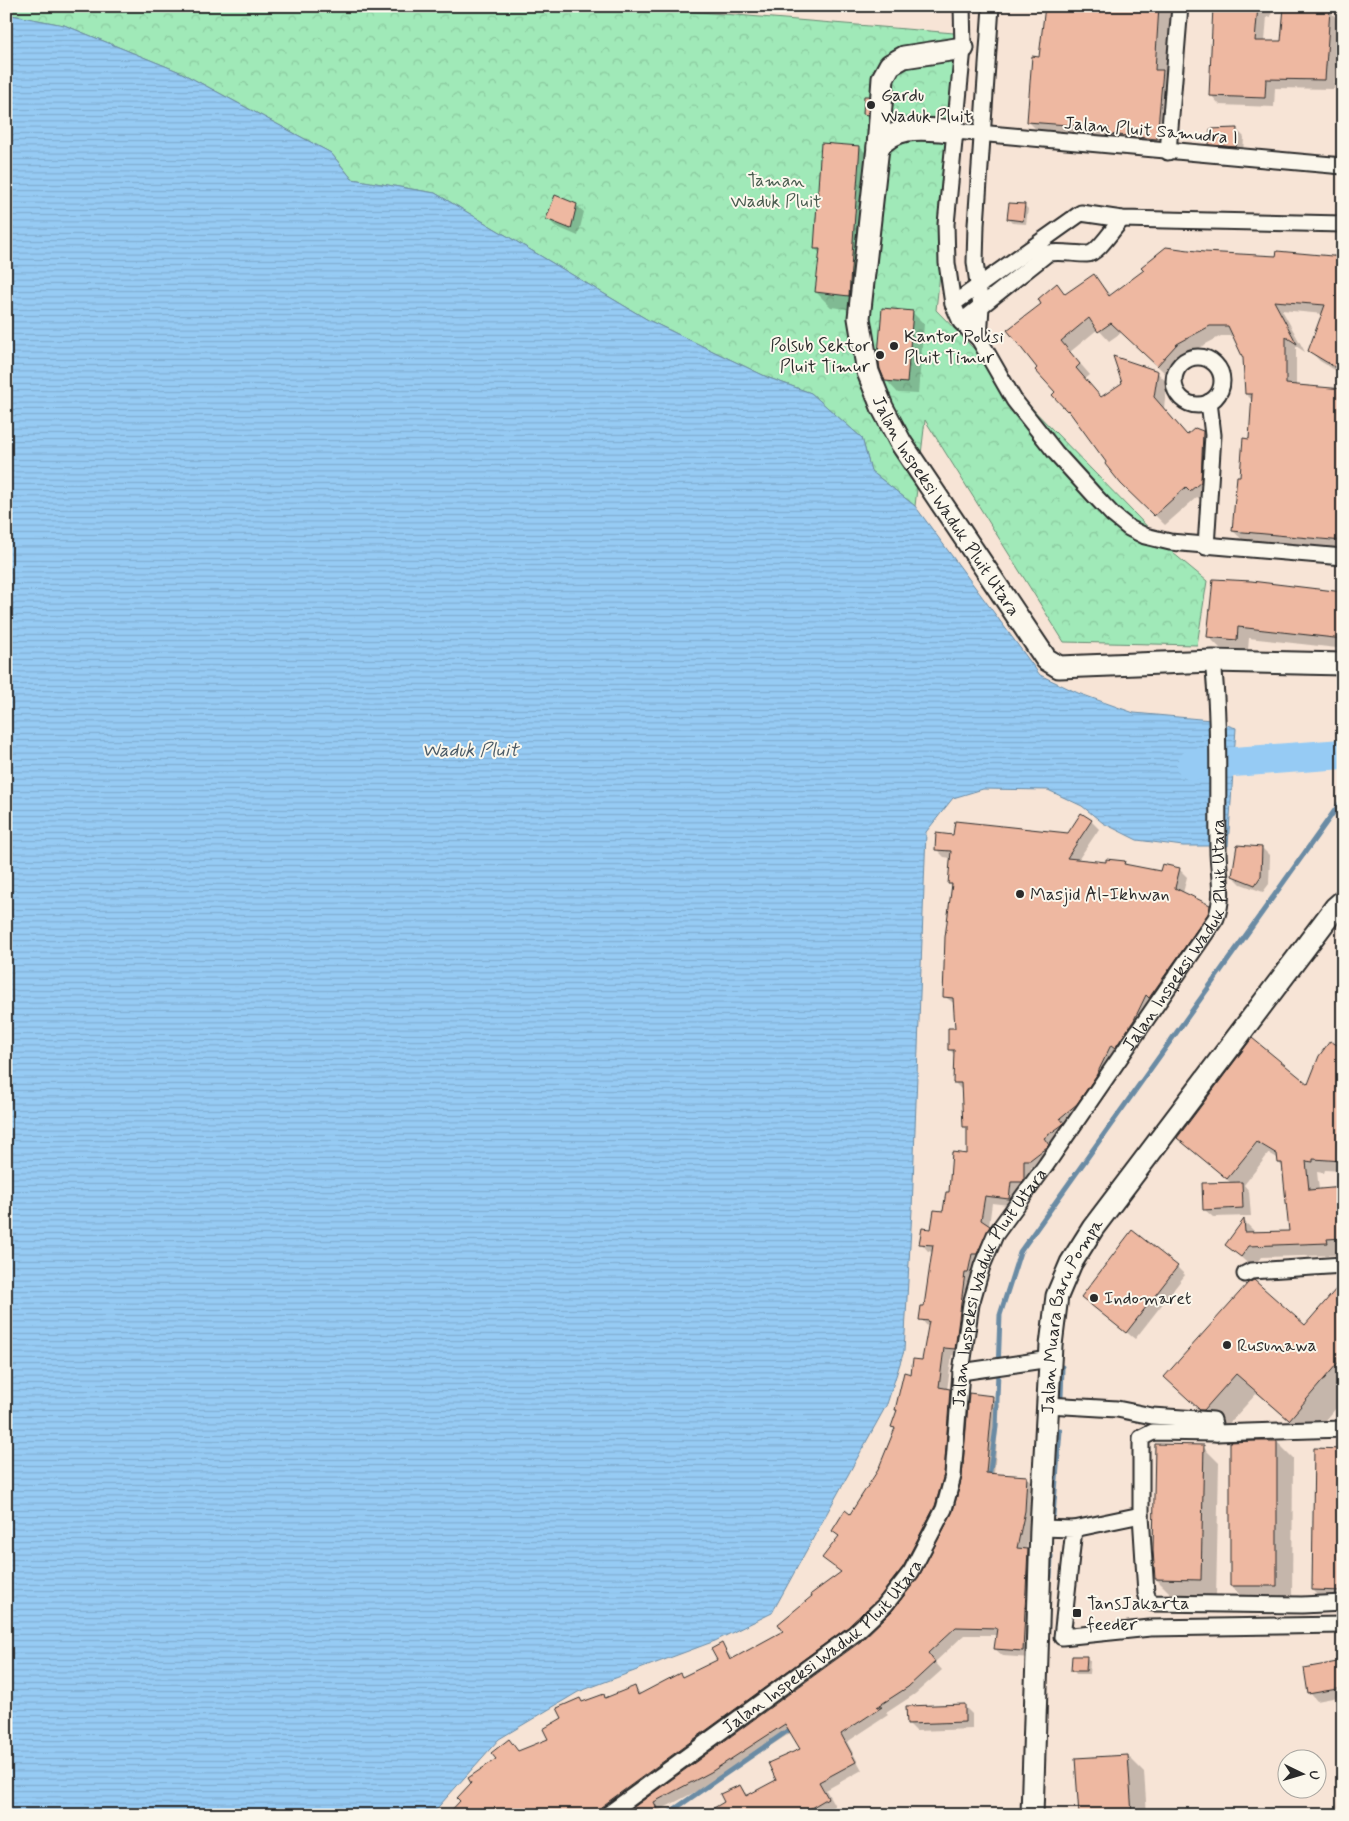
<svg xmlns="http://www.w3.org/2000/svg" width="1349" height="1821" viewBox="0 0 1349 1821" font-family="Mynerve,sans-serif">
	<defs>
		<pattern id="park-crowns" width="20" height="18" patternUnits="userSpaceOnUse" patternTransform="scale(1.25)"><rect width="20" height="18" fill="#a0e9b8"/><path d="M2 6a3 3 0 1 1 6 0M12 15a3 3 0 1 1 6 0" fill="none" stroke="#8ac89e"/></pattern>
		<pattern id="water-rules" width="6" height="5" patternUnits="userSpaceOnUse" patternTransform="scale(1.25)"><rect width="6" height="5" fill="#96cbf4"/><path d="M0 2.5h6" fill="none" stroke="#81aed1"/></pattern>
	</defs>
	<rect width="100%" height="100%" fill="#f7e4d6"/>
	<filter id="ink" filterUnits="userSpaceOnUse"><feTurbulence type="fractalNoise" baseFrequency=".02" numOctaves="2"/><feDisplacementMap in="SourceGraphic" scale="10" xChannelSelector="R" yChannelSelector="G"/><feConvolveMatrix kernelMatrix="1 2 1 2 8 2 1 2 1" color-interpolation-filters="sRGB"/></filter>
	<g filter="url(#ink)">
		<!-- park -->
		<polygon fill="url(#park-crowns)" stroke="#668a72" points="6,6 627,6 966,34 936,310 1173,553 1207,581 1197,645 1064,642 925,420 915,506 871,471 862,438 811,393 769,378 648,320 435,193 352,179 331,153 180,72 64,25 6,14"/>
		<!-- water -->
		<polygon fill="url(#water-rules)" stroke="#6b8ba4" points="6,14 64,25 180,72 331,153 352,179 435,193 648,320 769,378 811,393 862,438 871,471 915,506 1040,675 1078,693 1134,713 1211,720 1236,728 1228,846 1183,846 1137,840 1103,823 1082,806 1048,790 983,789 953,798 926,832 912,1210 904,1351 887,1404 772,1613 715,1641 578,1692 499,1739 431,1815 6,1815"/>
		<!-- shadow -->
		<g fill="#0003">
			<polygon points="1047,6 1170,6 1172,13 1168,77 1169,151 1041,134 1028,121 1041,58"/>
			<polygon points="1216,6 1272,6 1271,17 1267,16 1265,42 1282,43 1285,8 1330,11 1339,21 1334,89 1275,88 1274,107 1220,105 1211,95"/>
			<polygon points="1341,76 1343,76 1343,126 1336,119"/>
			<polygon points="869,97 872,101 871,118 864,114"/>
			<polygon points="1236,129 1244,137 1243,154 1219,152 1211,144"/>
			<polygon points="860,147 875,162 864,311 831,307 816,292 820,254 815,248"/>
			<polygon points="576,205 584,212 578,236 555,226 547,218"/>
			<polygon points="1024,205 1028,209 1026,224 1012,223 1008,219"/>
			<polygon points="1204,253 1277,257 1333,258 1333,255 1343,255 1343,375 1320,361 1310,351 1323,314 1282,310 1305,352 1296,346 1296,386 1343,391 1343,550 1244,541 1233,531 1242,478 1251,440 1253,401 1246,394 1244,358 1234,336 1221,336 1187,354 1167,375 1122,332 1109,341 1098,329 1070,352 1090,375 1085,379 1102,398 1157,372 1167,383 1164,408 1188,436 1202,432 1213,442 1210,493 1201,500 1197,497 1165,525 1122,483 1078,421 1067,411 1057,392 1043,304 1057,285 1066,295 1094,276 1111,296"/>
			<polygon points="912,312 924,324 918,394 898,393 886,380"/>
			<polygon points="1340,586 1343,587 1343,653 1337,648 1249,638 1248,650 1220,648 1208,636 1340,593"/>
			<polygon points="1091,821 1099,829 1078,860 1107,863 1124,862 1129,866 1161,873 1179,869 1187,877 1183,893 1209,906 1217,913 1038,1167 1031,1167 1030,1189 1019,1189 1016,1206 992,1203 989,1226 997,1234 962,1356 952,1355 947,1390 957,1398 951,1483 886,1606 609,1815 449,1815 498,1759 509,1741 519,1752 550,1739 580,1700 583,1703 603,1696 606,1699 634,1688 641,1694 680,1675 683,1678 718,1661 722,1645 733,1660 785,1631 842,1573 824,1558 839,1537 833,1531 851,1515 880,1470 896,1430 893,1427 913,1375 923,1362 929,1328 921,1319 925,1308 933,1252 928,1251 921,1243 944,1213 950,1194 968,1155 968,1131 964,1126 963,1091 954,1082 955,1055 949,1049 957,1029 955,1004 944,996 953,887 949,884 951,858 944,857 936,849 954,836 1068,835"/>
			<polygon points="1262,848 1270,856 1269,884 1263,892 1241,884 1233,876"/>
			<polygon points="1335,1045 1343,1046 1343,1171 1325,1170 1324,1173 1317,1172 1319,1190 1343,1188 1343,1251 1339,1251 1339,1255 1261,1257 1253,1268 1227,1245 1244,1221 1255,1232 1291,1232 1284,1168 1279,1163 1279,1159 1269,1153 1244,1185 1249,1191 1251,1216 1213,1217 1205,1210 1231,1183 1178,1138 1308,1086"/>
			<polygon points="1177,1267 1185,1275 1135,1339 1082,1297"/>
			<polygon points="1343,1283 1343,1400 1310,1439 1257,1393 1224,1429 1221,1429 1166,1377 1305,1327"/>
			<polygon points="992,1398 1000,1405 994,1474 1027,1477 1035,1485 1033,1519 1026,1550 1035,1558 1030,1658 1003,1656 995,1649 997,1635 964,1635 935,1662 942,1670 915,1694 886,1713 888,1715 847,1742 862,1770 826,1790 835,1806 819,1815 705,1815 725,1803 740,1786 749,1796 777,1780 802,1750 792,1732 718,1780 660,1810 663,1815 625,1815 860,1643 893,1612 920,1577 954,1512"/>
			<polygon points="1277,1442 1293,1458 1292,1602 1247,1602 1231,1586"/>
			<polygon points="1203,1447 1219,1463 1216,1596 1172,1595 1156,1579"/>
			<polygon points="1343,1450 1343,1606 1329,1606 1313,1590"/>
			<polygon points="1086,1657 1090,1661 1089,1674 1076,1674 1073,1670"/>
			<polygon points="1343,1662 1343,1696 1317,1701 1310,1693"/>
			<polygon points="964,1706 972,1714 972,1729 916,1731 908,1723"/>
			<polygon points="1128,1756 1144,1772 1147,1815 1080,1815"/>
		</g>
		<g fill="none" stroke-linecap="round" stroke-linejoin="round">
			<!-- stream -->
			<g stroke="#6b8ba4" stroke-width="5">
				<polyline points="1061,1397 1062,1367"/>
				<polyline points="989,1478 996,1427 1000,1315 1020,1252 1343,799"/>
				<polyline points="1053,1515 1060,1431"/>
				<polyline points="1050,1578 1051,1556"/>
				<polyline points="666,1815 793,1727"/>
			</g>
			<!-- river -->
			<polyline stroke="#96cbf4" stroke-width="30" points="1192,765 1343,754"/>
		</g>
		<!-- building -->
		<g fill="#eeb8a1" stroke="#2b2b2b">
			<polygon points="1045,6 1159,6 1155,70 1163,70 1157,139 1108,134 1109,128 1027,122 1032,56 1039,57"/>
			<polygon points="1213,6 1258,6 1255,41 1281,41 1284,7 1330,10 1325,80 1266,79 1265,98 1209,96"/>
			<polygon points="864,96 869,96 868,115 863,114"/>
			<polygon points="1237,128 1236,147 1209,145 1210,129"/>
			<polygon points="821,143 860,146 849,296 815,292 820,249 814,249"/>
			<polygon points="555,195 577,204 571,229 546,219"/>
			<polygon points="1009,203 1025,204 1023,221 1007,219"/>
			<polygon points="1166,247 1204,252 1276,256 1277,251 1343,257 1343,363 1338,369 1308,351 1325,305 1274,301 1297,344 1286,337 1286,384 1343,389 1343,541 1232,531 1237,476 1240,476 1243,438 1249,439 1252,394 1245,394 1243,358 1228,326 1210,326 1177,344 1157,366 1111,323 1098,332 1089,318 1061,341 1080,364 1076,368 1101,397 1122,383 1113,356 1158,371 1154,397 1187,435 1195,428 1203,431 1201,482 1190,491 1186,487 1154,516 1121,484 1105,464 1106,462 1068,410 1067,411 1052,395 1055,392 1035,370 1037,368 1007,330 1041,304 1038,299 1057,283 1065,294 1094,274 1109,296 1144,270 1141,267"/>
			<polygon points="882,308 913,311 907,383 885,381 880,369 878,355"/>
			<polygon points="1213,579 1251,581 1343,592 1343,639 1238,627 1237,640 1207,637"/>
			<polygon points="1081,813 1092,820 1067,858 1106,862 1106,859 1125,861 1124,864 1160,871 1162,864 1180,868 1175,888 1210,905 1210,907 1208,914 1149,998 1146,995 1134,1020 1115,1048 1111,1045 1096,1076 1077,1104 1060,1118 1064,1123 1062,1125 1044,1138 1049,1145 1047,1147 1030,1160 1024,1160 1024,1180 1022,1182 1011,1182 1009,1199 985,1196 981,1220 990,1226 977,1254 972,1254 968,1273 965,1273 955,1349 944,1348 939,1387 950,1389 944,1474 935,1506 903,1567 878,1599 848,1627 601,1807 598,1815 447,1815 460,1801 457,1798 471,1783 468,1778 496,1759 491,1753 509,1739 518,1751 548,1739 543,1729 562,1718 557,1708 580,1698 582,1702 604,1694 605,1698 635,1686 638,1695 680,1673 682,1677 717,1660 711,1649 722,1643 730,1660 783,1631 778,1624 812,1596 811,1594 841,1572 822,1558 839,1536 832,1531 845,1510 850,1514 878,1470 895,1428 891,1427 897,1410 895,1410 904,1372 911,1374 913,1359 922,1360 929,1321 919,1320 921,1306 924,1306 933,1245 919,1244 922,1228 931,1229 934,1210 943,1211 946,1192 949,1192 952,1152 967,1154 967,1127 963,1127 961,1083 953,1083 954,1050 948,1050 948,1028 955,1028 953,998 943,997 945,937 952,884 948,884 951,851 935,850 936,833 953,835 955,821 1068,833"/>
			<polygon points="1237,845 1262,847 1261,876 1255,885 1232,876"/>
			<polygon points="1252,1038 1308,1084 1319,1056 1330,1041 1343,1048 1343,1161 1313,1159 1313,1162 1306,1161 1309,1190 1343,1187 1343,1238 1327,1239 1328,1243 1249,1246 1241,1257 1225,1245 1244,1219 1245,1232 1289,1231 1282,1163 1278,1163 1277,1154 1257,1142 1227,1179 1177,1138"/>
			<polygon points="1242,1182 1243,1208 1203,1210 1202,1183"/>
			<polygon points="1132,1230 1178,1266 1126,1333 1081,1297"/>
			<polygon points="1254,1280 1305,1325 1343,1281 1343,1357 1289,1420 1236,1374 1204,1410 1200,1410 1164,1377 1248,1283"/>
			<polygon points="969,1393 993,1396 986,1473 1027,1476 1025,1511 1017,1548 1028,1549 1023,1651 994,1649 997,1628 956,1627 928,1653 935,1662 908,1687 877,1707 882,1707 841,1734 856,1762 819,1782 828,1798 799,1815 702,1815 724,1802 720,1794 740,1785 746,1796 776,1780 768,1763 800,1749 785,1724 711,1772 654,1802 660,1815 623,1815 860,1642 892,1611 919,1576 953,1511 962,1477"/>
			<polygon points="1253,1441 1277,1441 1277,1586 1230,1586 1230,1442"/>
			<polygon points="1155,1444 1204,1445 1201,1580 1155,1579 1153,1550"/>
			<polygon points="1314,1448 1343,1449 1343,1591 1312,1590"/>
			<polygon points="1072,1656 1087,1656 1086,1671 1071,1671"/>
			<polygon points="1343,1661 1343,1688 1308,1694 1304,1668"/>
			<polygon points="965,1704 965,1722 907,1724 906,1706"/>
			<polygon points="1128,1755 1132,1815 1079,1815 1075,1758"/>
		</g>
		<g fill="none" stroke-linecap="round" stroke-linejoin="round">
			<defs>
				<g id="street">
					<polyline points="962,6 963,48 946,224 947,263 953,304 961,322 979,339 1014,400 1056,453 1095,496 1113,515 1129,528 1145,536 1170,542 1343,557"/>
					<polyline points="956,131 1343,166"/>
					<polyline points="1168,152 1180,6"/>
					<polyline points="953,304 1081,213 1122,219 1343,224"/>
					<path d="M961 322 1048 253C1062 251 1074 254 1087 254 1098 254 1114 227 1122 219"/>
					<polyline points="979,339 981,306 975,262 976,225 991,6"/>
					<circle cx="1198" cy="381" r="24"/>
					<polyline points="1206,547 1213,435 1209,402"/>
					<polyline points="1245,1274 1251,1271 1343,1265"/>
					<polyline points="961,1372 1050,1359"/>
					<polyline points="1048,1405 1117,1409 1152,1416 1213,1420 1216,1433"/>
					<polyline points="1343,1429 1216,1433 1153,1432 1141,1438 1141,1515 1146,1593 1148,1599 1153,1603 1302,1605 1343,1603"/>
					<polyline points="1041,1528 1074,1529 1062,1637 1150,1628 1343,1625"/>
					<polyline points="1074,1529 1141,1515"/>
					<path id="s1" d="M607 1815 854 1634 885 1605 911 1572 944 1509 953 1476 961 1372 971 1304 982 1266 995 1235 1046 1165 1216 918C1225 896 1218 873 1218 850 1217 786 1220 724 1213 661"/>
				</g>
				<g id="secondary">
					<path id="s2" d="M963 48 904 57 890 65 883 78 878 147 859 318 868 372 882 407 901 443 1046 659 1059 667 1213 661 1343 664"/>
					<path d="M878 147C900 122 926 130 956 131"/>
					<path id="s3" d="M1032 1815 1041 1528 1051 1345 1057 1296 1071 1263 1093 1228 1335 908 1343 901"/>
				</g>
			</defs>
			<!-- street casing -->
			<use href="#street" stroke="#2b2b2b" stroke-width="19"/>
			<!-- secondary casing -->
			<use href="#secondary" stroke="#2b2b2b" stroke-width="25"/>
			<!-- street -->
			<use href="#street" stroke="#fbf7ec" stroke-width="15"/>
			<!-- secondary -->
			<use href="#secondary" stroke="#fbf7ec" stroke-width="21"/>
		</g>
	</g>
	<!-- markers -->
	<g fill="#2b2b2b" stroke="#fbf7ec" stroke-width="2">
		<circle cx="871" cy="105" r="5"/>
		<circle cx="894" cy="346" r="5"/>
		<circle cx="880" cy="355" r="5"/>
		<circle cx="1020" cy="894" r="5"/>
		<circle cx="1094" cy="1298" r="5"/>
		<circle cx="1227" cy="1345" r="5"/>
		<rect x="1072" y="1608" width="10" height="10" rx="2.5"/>
	</g>
	<g text-anchor="middle" stroke-width="4" stroke-linejoin="round" paint-order="stroke">
		<!-- poi labels -->
		<g font-size="18" fill="#2b2b2b" stroke="#fbf7ec" text-anchor="start">
			<text x="881" y="101">Gardu<tspan x="881" dy="21">Waduk Pluit</tspan></text>
			<text x="904" y="342">Kantor Polisi<tspan x="904" dy="21">Pluit Timur</tspan></text>
			<text x="870" y="351" text-anchor="end">Polsub Sektor<tspan x="870" dy="21">Pluit Timur</tspan></text>
			<text x="1030" y="900">Masjid Al-Ikhwan</text>
			<text x="1104" y="1304">Indomaret</text>
			<text x="1237" y="1351">Rusunawa</text>
			<text x="1087" y="1609">TansJakarta<tspan x="1087" dy="21">feeder</tspan></text>
		</g>
		<!-- street labels -->
		<g font-size="18" fill="#2b2b2b" stroke="#fbf7ec">
			<text transform="translate(1151 130) rotate(5)" y="6">Jalan Pluit Samudra I</text>
			<text dy="6" stroke="none"><textPath href="#s2" startOffset="542">Jalan Inspeksi Waduk Pluit Utara</textPath></text>
			<text dy="6" stroke="none"><textPath href="#s1" startOffset="1099">Jalan Inspeksi Waduk Pluit Utara</textPath></text>
			<text dy="6" stroke="none"><textPath href="#s1" startOffset="694">Jalan Inspeksi Waduk Pluit Utara</textPath></text>
			<text dy="6" stroke="none"><textPath href="#s3" startOffset="504">Jalan Muara Baru Pompa</textPath></text>
			<text dy="6" stroke="none"><textPath href="#s1" startOffset="274">Jalan Inspeksi Waduk Pluit Utara</textPath></text>
		</g>
		<!-- park labels -->
		<g font-size="18" fill="#485a4e" stroke="#fbf7ec">
			<text x="776" y="186">Taman<tspan x="776" dy="21">Waduk Pluit</tspan></text>
		</g>
		<!-- water labels -->
		<g font-size="19" font-style="italic" fill="#4b5b67" stroke="#fbf7ec">
			<text x="470" y="756">Waduk Pluit</text>
		</g>
	</g>
	<!-- margin -->
	<rect width="1349" height="1821" fill="none" stroke="#fbf7ec" stroke-width="25"/>
	<rect x="12" y="12" width="1324" height="1796" fill="none" stroke="#2b2b2b" stroke-width="2" filter="url(#ink)"/>
	<!-- north arrow -->
	<g transform="translate(1302 1774) rotate(95)"><circle r="24" fill="#fbf7ec" stroke="#a8a59f"/>
	<path d="M0-4L9 19L0 12L-9 19Z" fill="#2b2b2b"/>
	<text y="-8" font-size="14" font-weight="bold" text-anchor="middle" fill="#2b2b2b">U</text>
	</g>
</svg>
